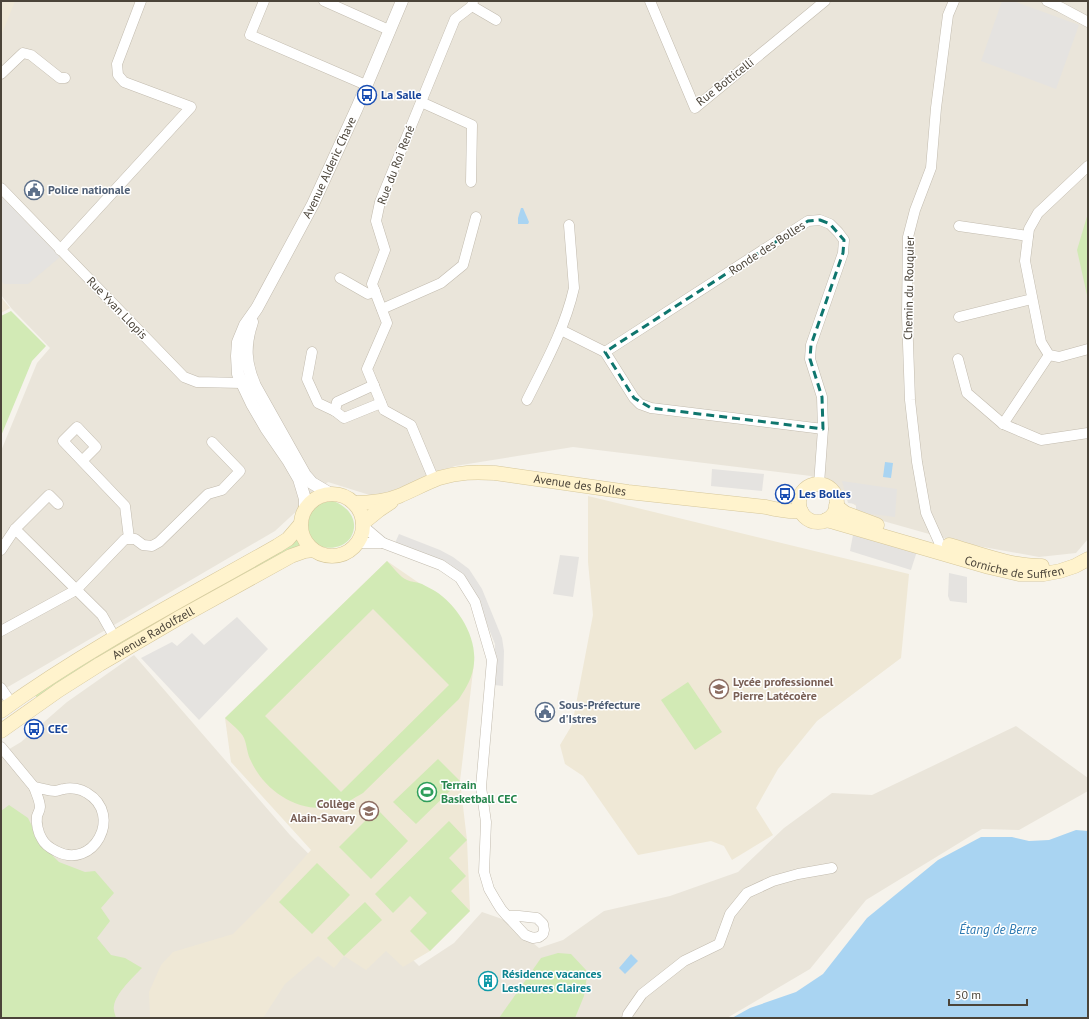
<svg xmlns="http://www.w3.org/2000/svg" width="1089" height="1019" viewBox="0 0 1089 1019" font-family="'PT Sans',sans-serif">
	<rect width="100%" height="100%" fill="#f6f3ec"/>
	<!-- residential -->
	<g fill="#eae5da">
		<polygon points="1,1 1088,1 1088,539 1076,553 1039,557 961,543 876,519 811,476 573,447 455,466 376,497 328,482 275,531 1,691 1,451 37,363 50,348 12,309 1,295"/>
		<polygon points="134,655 290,835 419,966 454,943 482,912 505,920 539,948 563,940 604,911 670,896 738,872 784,828 832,793 872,795 1016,726 1088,778 1088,791 1019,830 982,829 866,900 810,969 727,1018 1,1018 1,754 21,742 67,702"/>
	</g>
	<!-- education -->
	<g fill="#efe8d6">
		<polygon points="1,1 15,1 1,36"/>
		<polygon points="1,297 10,308 1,313"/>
		<polygon points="588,496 909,574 901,658 817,721 778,769 756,808 773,835 732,860 724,846 711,841 638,855 583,776 565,764 560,745 572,725 593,615 588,562"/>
		<polygon points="387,561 451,605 474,663 460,781 467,840 470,911 430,951 403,967 386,951 366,970 344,956 334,968 318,956 285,984 263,1018 150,1018 149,992 161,965 173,952 233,934 265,902 311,850 231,762 225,718"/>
	</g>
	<!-- green -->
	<g fill="#d2eab5" fill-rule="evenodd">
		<polygon points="1088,213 1088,295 1087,295 1077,250"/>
		<polygon points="11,311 46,346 32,361 1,436 1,316"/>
		<path d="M333 501C348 506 360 521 351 537 348 542 342 546 336 547 302 555 293 503 333 501Z"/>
		<polygon points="295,537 302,547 39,699 33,694"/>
		<path d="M387 561C392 566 401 578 407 580 411 582 417 582 422 584 426 586 431 589 435 591 457 605 477 636 474 663 473 677 466 688 459 699L363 793C354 798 346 804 336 806 301 815 265 792 251 761 247 754 247 745 244 738 241 731 230 723 225 718ZM373 609 449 685 341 792 265 716Z"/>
		<polygon points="688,682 722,732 695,750 661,700"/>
		<polygon points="438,759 460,781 416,824 393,802"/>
		<path d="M9 805 28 818 33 828 49 852 59 862 85 872 95 871 114 893 101 908 110 921 97 938 111 955 125 958 142 968C134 976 115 994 114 1006 113 1009 115 1014 116 1018H1V811Z"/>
		<polygon points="377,809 408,841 371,879 339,847"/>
		<polygon points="449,821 467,840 449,858 466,876 451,891 470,911 430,951 410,931 427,913 410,896 393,913 375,894"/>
		<polygon points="317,863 350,895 312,934 279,902"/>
		<polygon points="365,902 382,920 344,956 327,938"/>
		<polygon points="558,953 571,954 586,970 587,976 584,996 575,1018 499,1018 541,958"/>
	</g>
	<!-- parking -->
	<g fill="#e5e3e0">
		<polygon points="1002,1 1013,1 1079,25 1056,89 981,61"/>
		<polygon points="1,196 60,257 28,284 4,284 1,281"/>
		<polygon points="712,469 764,474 762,491 711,486"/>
		<polygon points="842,481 897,489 895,517 856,512 856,504 848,503"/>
		<polygon points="399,534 440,550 453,557 469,569 482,589 502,638 504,651 503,686 494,685 495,644 481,609 464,578 449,564 395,543"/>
		<polygon points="853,535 917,551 911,570 850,551"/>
		<polygon points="560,555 579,557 573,597 553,594"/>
		<polygon points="949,573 967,577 967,603 950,601 948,596"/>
		<polygon points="237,617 268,649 199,720 141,658 172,642 177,646 192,633 204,645"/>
	</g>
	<!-- water -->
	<g fill="#a9d4f2">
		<polygon points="521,208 523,208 529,222 528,224 518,224 518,218"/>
		<polygon points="885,462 893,463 891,478 883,477"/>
		<polygon points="1076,830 1088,831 1088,1018 732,1018 750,1008 796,992 823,974 867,918 938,860 981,837 1012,837 1029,841 1049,840"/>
		<polygon points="631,954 638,961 625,974 619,968"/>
	</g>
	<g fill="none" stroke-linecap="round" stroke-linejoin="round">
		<defs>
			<g id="minor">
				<polyline points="264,1 250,35 366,85"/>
				<polyline points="324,1 389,30"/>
				<polyline points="650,1 695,108 825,1"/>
				<polyline points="1047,1 1060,7 1088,22"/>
				<polyline points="472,6 496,20"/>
				<polyline points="1,74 23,53 31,55 60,78 65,78"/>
				<polyline points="421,102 472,125 471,182"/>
				<polyline points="1088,166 1038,213 1029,229 1025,261 1041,342 1049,355 1059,357 1088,349"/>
				<polyline points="1,188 184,377 197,382 242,383 248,382"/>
				<polyline points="959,226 1028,236"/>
				<polyline points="60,250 191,107 124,82 118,75 117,64 141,1"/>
				<polyline points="340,278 368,294 375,291"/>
				<polyline points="382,309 441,283 463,265 476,217"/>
				<polyline points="959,317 1032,299"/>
				<polyline points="561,330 605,352 634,398 640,404 651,408 823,429"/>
				<polyline points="312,352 307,379 318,403 335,411"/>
				<polyline points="605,352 808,221 820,220 830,224 838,232 844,240 843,253 811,345 810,359 822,397 823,429 819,484"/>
				<polyline points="958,359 967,393 1003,424 1041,440 1088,433"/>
				<polyline points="374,385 337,402 335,411 344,418 381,403"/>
				<path d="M527 400C545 364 565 328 574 288L569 225"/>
				<polyline points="1003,424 1049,355"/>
				<polyline points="82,461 96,447 77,427 63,441 125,506 129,538"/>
				<polyline points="434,480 411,425 384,410 367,369 387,323 372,284 385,250 376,221 380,202 455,19 472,6 473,1"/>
				<polyline points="363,526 383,543"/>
				<polyline points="15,529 102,615 115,638"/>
				<polyline points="357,543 383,543 441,565 460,578 475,602 492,660 481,787 486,822 484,872 489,889 496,901 501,909 507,916 512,921 525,935 533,938 539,937 543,934 544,930 543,924 537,918 519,916 507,916"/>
				<polyline points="1,550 15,529 49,495 58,504"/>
				<polyline points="940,552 939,542 926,513 917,462 910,400 907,315 908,237 915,210 931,168 936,108 948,15 954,1"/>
				<polyline points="1,631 76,590 125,539 135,539 143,545 152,546 159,542 208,494 222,490 240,471 212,442"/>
				<polyline points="1,688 12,704"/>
				<polyline points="1,747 34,787"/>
				<path d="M34 787C41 788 49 791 55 791 58 791 61 789 64 789 71 787 81 789 87 793 124 815 93 871 56 851 50 848 45 845 42 839 38 833 36 823 37 816 38 813 40 810 40 807 40 801 36 793 34 787Z"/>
				<polyline points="627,1018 628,1014 642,994 684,961 719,944 730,914 747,893 773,881 798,874 832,868"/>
			</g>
			<g id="tertiary">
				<path d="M252 322C244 346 245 363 255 386L305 475 312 483 329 493"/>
				<path id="s1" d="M305 508V499L299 479 288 460 266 428 252 404 242 383 238 374 237 356 238 342 245 325 257 308 313 204 357 108 402 1"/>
			</g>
			<g id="secondary">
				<circle cx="818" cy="503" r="19"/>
				<circle cx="332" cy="525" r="31"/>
				<path id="s2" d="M354 503C369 503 385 502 399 496 413 490 426 483 439 478 459 472 475 472 495 473L628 492 766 507C778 510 789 512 801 511"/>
				<polyline points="836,506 845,513 877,525"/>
				<path id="s3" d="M826 520 834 522 989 567 1019 574H1044L1060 571 1075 566 1088 559"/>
				<polyline points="363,523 379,510 391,502"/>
				<path d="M949 545C977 553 1013 567 1042 566"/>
				<path d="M1 711C88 648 184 599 277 546L288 539 300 525"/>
				<path id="s4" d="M1 731 59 690 100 664 177 619 291 556 305 551 313 550"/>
			</g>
		</defs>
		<!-- minor casing -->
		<use href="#minor" stroke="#c2bbae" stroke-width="11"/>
		<!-- tertiary casing -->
		<use href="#tertiary" stroke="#c2bbae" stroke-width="13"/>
		<!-- secondary casing -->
		<use href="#secondary" stroke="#d6c79b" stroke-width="15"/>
		<!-- minor -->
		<use href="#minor" stroke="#fff" stroke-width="10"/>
		<!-- tertiary -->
		<use href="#tertiary" stroke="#fff" stroke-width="12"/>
		<!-- secondary -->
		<use href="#secondary" stroke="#fff3cd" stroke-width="14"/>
	</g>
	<!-- marked area -->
	<path fill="none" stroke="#0f766e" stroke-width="3" stroke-dasharray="8 5" stroke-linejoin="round" d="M820 220 830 224 844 240 843 253 811 345 810 359 822 397 823 429 651 408 634 398 605 352 808 221Z"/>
	<!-- icons -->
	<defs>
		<symbol id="bus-ring" viewBox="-11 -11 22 22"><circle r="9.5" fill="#fff" stroke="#1a4fb4" stroke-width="1.5"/><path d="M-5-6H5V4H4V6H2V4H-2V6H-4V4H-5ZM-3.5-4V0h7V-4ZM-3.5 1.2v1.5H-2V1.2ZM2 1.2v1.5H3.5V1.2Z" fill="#1a4fb4"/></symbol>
		<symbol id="civic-ring" viewBox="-11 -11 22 22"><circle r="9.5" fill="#fff" stroke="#5c6f8a" stroke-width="1.5"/><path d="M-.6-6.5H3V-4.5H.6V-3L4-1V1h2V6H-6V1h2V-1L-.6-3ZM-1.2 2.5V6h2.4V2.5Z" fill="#5c6f8a"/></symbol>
		<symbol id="school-ring" viewBox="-11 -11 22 22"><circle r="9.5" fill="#fff" stroke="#8d6e63" stroke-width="1.5"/><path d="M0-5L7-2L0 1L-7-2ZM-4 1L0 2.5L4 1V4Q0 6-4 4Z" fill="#8d6e63"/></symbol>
		<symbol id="stadium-ring" viewBox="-11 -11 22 22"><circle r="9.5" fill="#fff" stroke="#2e9e5b" stroke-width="1.5"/><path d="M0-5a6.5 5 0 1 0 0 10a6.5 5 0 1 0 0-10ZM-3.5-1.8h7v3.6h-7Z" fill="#2e9e5b"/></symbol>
		<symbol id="building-ring" viewBox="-11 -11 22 22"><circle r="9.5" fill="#fff" stroke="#0f9aa8" stroke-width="1.5"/><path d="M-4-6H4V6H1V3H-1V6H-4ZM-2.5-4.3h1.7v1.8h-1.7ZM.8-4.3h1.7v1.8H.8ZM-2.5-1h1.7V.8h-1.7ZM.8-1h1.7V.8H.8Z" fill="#0f9aa8"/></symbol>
	</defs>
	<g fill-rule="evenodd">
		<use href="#bus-ring" x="356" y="84" width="22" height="22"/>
		<use href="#civic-ring" x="23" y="179" width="22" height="22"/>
		<use href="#bus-ring" x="774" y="483" width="22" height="22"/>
		<use href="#school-ring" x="708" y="678" width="22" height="22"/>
		<use href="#civic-ring" x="534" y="701" width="22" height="22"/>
		<use href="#bus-ring" x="23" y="718" width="22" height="22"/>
		<use href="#stadium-ring" x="416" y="781" width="22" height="22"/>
		<use href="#school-ring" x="358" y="800" width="22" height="22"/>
		<use href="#building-ring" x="477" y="970" width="22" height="22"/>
	</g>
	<g text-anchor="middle" stroke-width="3" stroke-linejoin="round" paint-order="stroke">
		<!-- street labels -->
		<g font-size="12" fill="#4b4439" stroke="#fff">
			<text transform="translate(725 82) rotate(-38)" y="4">Rue Botticelli</text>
			<text transform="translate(396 165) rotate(-69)" y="4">Rue du Roi René</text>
			<text dy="4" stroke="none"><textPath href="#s1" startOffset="381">Avenue Alderic Chave</textPath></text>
			<text transform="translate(767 248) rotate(-33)" y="4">Ronde des Bolles</text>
			<text transform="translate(909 288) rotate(-89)" y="4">Chemin du Rouquier</text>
			<text transform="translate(117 308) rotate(46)" y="4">Rue Yvan Llopis</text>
			<text dy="4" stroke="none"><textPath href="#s2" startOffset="232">Avenue des Bolles</textPath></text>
			<text dy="4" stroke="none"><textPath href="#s3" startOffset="195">Corniche de Suffren</textPath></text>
			<text dy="4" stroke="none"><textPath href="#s4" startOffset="181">Avenue Radolfzell</textPath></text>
		</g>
		<!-- transit labels -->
		<g font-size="12" font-weight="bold" fill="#164399" stroke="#fff" text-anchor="start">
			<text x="381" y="99">La Salle</text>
			<text x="799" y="498">Les Bolles</text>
			<text x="48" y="733">CEC</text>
		</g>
		<!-- service labels -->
		<g font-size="12" font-weight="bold" fill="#4e5e75" stroke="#fff" text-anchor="start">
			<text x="48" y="194">Police nationale</text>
			<text x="559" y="709">Sous-Préfecture<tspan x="559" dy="14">d'Istres</tspan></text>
		</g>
		<!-- education labels -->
		<g font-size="12" font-weight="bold" fill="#785e54" stroke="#fff" text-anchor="start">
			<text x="733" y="686">Lycée professionnel<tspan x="733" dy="14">Pierre Latécoère</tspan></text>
			<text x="355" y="808" text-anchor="end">Collège<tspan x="355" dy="14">Alain-Savary</tspan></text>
		</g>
		<!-- leisure labels -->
		<g font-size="12" font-weight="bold" fill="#27864d" stroke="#fff" text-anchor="start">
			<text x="441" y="789">Terrain<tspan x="441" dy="14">Basketball CEC</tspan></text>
		</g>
		<!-- culture labels -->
		<g font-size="12" font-weight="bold" fill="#0d838f" stroke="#fff" text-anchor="start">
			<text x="502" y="978">Résidence vacances<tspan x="502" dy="14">Lesheures Claires</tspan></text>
		</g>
		<!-- water labels -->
		<g font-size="13" font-style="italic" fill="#2e7ab2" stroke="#fff">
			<text x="998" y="934">Étang de Berre</text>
		</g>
	</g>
	<!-- border -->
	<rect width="1089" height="1019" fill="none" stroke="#4b4439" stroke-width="4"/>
	<!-- scale -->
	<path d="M949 999v6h78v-6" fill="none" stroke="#4b4439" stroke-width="2"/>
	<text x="955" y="999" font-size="12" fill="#4b4439" stroke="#ffffff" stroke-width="3" paint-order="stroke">50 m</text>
</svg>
